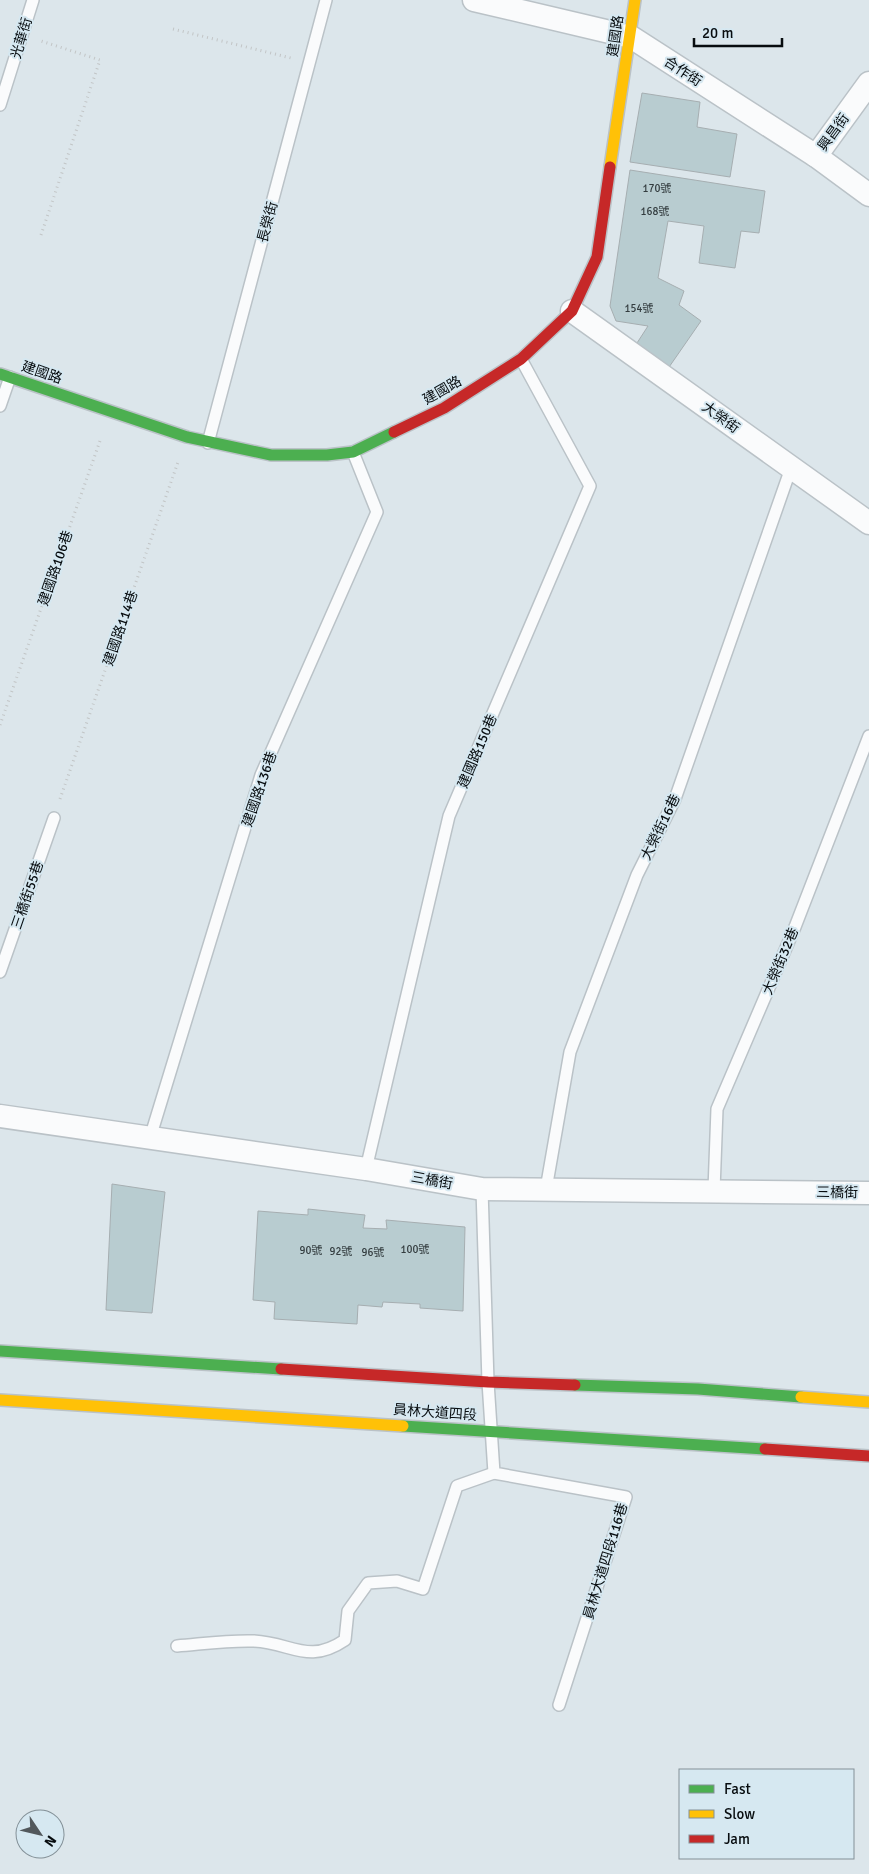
<svg xmlns="http://www.w3.org/2000/svg" width="869" height="1874" viewBox="0 0 869 1874" font-family="Signika,'Noto Sans TC',sans-serif">
	<rect width="100%" height="100%" fill="#dce6eb"/>
	<!-- building -->
	<g fill="#b8ccd0" stroke="#a6aeb1">
		<polygon points="642,93 700,102 697,127 737,134 730,177 630,162"/>
		<polygon points="630,170 765,191 759,233 741,231 735,268 699,263 704,226 668,221 658,278 684,291 679,305 701,321 667,370 637,343 648,326 616,321 610,306"/>
		<polygon points="112,1184 165,1192 152,1313 106,1310"/>
		<polygon points="308,1209 365,1215 363,1228 387,1229 386,1220 465,1227 463,1311 420,1308 420,1304 383,1302 382,1307 358,1305 357,1324 274,1319 275,1302 253,1300 258,1211 308,1215"/>
	</g>
	<g fill="none" stroke-linecap="round" stroke-linejoin="round">
		<defs>
			<g id="lane">
				<polyline points="0,105 33,0"/>
				<polyline points="0,406 10,377"/>
				<polyline points="208,443 326,0"/>
				<polyline points="0,972 54,818"/>
				<polyline points="150,1138 261,775 377,512 353,452"/>
				<polyline points="366,1169 449,816 590,486 521,359"/>
				<polyline points="482,1189 488,1382 494,1473 626,1497 559,1705"/>
				<polyline points="546,1189 570,1052 637,875 675,799 791,468"/>
				<polyline points="714,1190 717,1109 795,927 869,736"/>
				<path d="M177 1646C202 1644 229 1640 254 1641 292 1643 308 1665 345 1640L348 1611 368 1583 397 1581 423 1589 457 1486 494 1473"/>
			</g>
			<g id="street">
				<polyline points="474,0 631,37 816,156 869,195"/>
				<polyline points="816,156 869,83"/>
				<polyline points="572,311 869,523"/>
				<polyline points="0,1116 366,1169 482,1189 869,1193"/>
			</g>
			<g id="fast">
				<polyline points="0,374 187,437 271,455 327,455 353,452 394,432"/>
				<polyline points="0,1351 281,1369"/>
				<polyline points="575,1385 698,1389 801,1397"/>
				<polyline points="403,1426 765,1449"/>
			</g>
			<g id="slow">
				<polyline points="610,167 635,0"/>
				<polyline points="801,1397 869,1402"/>
				<polyline points="0,1400 403,1426"/>
			</g>
			<g id="jam">
				<polyline points="394,432 444,408 521,359 572,311 597,257 610,167"/>
				<polyline points="281,1369 488,1382 575,1385"/>
				<polyline points="765,1449 869,1456"/>
			</g>
		</defs>
		<!-- lane casing -->
		<use href="#lane" stroke="#bac2c7" stroke-width="14"/>
		<!-- street casing -->
		<use href="#street" stroke="#bac2c7" stroke-width="25"/>
		<!-- fast casing -->
		<use href="#fast" stroke="#bac2c7" stroke-width="14"/>
		<!-- slow casing -->
		<use href="#slow" stroke="#bac2c7" stroke-width="14"/>
		<!-- jam casing -->
		<use href="#jam" stroke="#bac2c7" stroke-width="14"/>
		<!-- path -->
		<g stroke="#c2c5c6" stroke-width="3" stroke-dasharray="1 4" stroke-linecap="butt">
			<polyline points="173,29 291,58"/>
			<polyline points="41,235 100,60 41,41"/>
			<polyline points="0,725 101,438"/>
			<polyline points="60,799 178,462"/>
		</g>
		<!-- lane -->
		<use href="#lane" stroke="#fafbfc" stroke-width="11"/>
		<!-- street -->
		<use href="#street" stroke="#fafbfc" stroke-width="22"/>
		<!-- fast -->
		<use href="#fast" stroke="#4caf50" stroke-width="11"/>
		<!-- slow -->
		<use href="#slow" stroke="#ffc107" stroke-width="11"/>
		<!-- jam -->
		<use href="#jam" stroke="#c62828" stroke-width="11"/>
	</g>
	<g text-anchor="middle" stroke-width="4" stroke-linejoin="round" paint-order="stroke">
		<!-- number labels -->
		<g font-size="11" fill="#333c3f">
			<text x="657" y="192">170號</text>
			<text x="655" y="215">168號</text>
			<text x="639" y="312">154號</text>
			<text x="415" y="1253">100號</text>
			<text x="311" y="1254">90號</text>
			<text x="341" y="1255">92號</text>
			<text x="373" y="1256">96號</text>
		</g>
		<!-- street labels -->
		<g font-size="14" fill="#070c0f" stroke="#d6e8f1">
			<text transform="translate(615 36) rotate(-82)" y="5">建國路</text>
			<text transform="translate(21 38) rotate(-73)" y="5">光華街</text>
			<text transform="translate(683 71) rotate(33)" y="5">合作街</text>
			<text transform="translate(833 132) rotate(-54)" y="5">興昌街</text>
			<text transform="translate(267 222) rotate(-75)" y="5">長榮街</text>
			<text transform="translate(42 372) rotate(19)" y="5">建國路</text>
			<text transform="translate(442 390) rotate(-30)" y="5">建國路</text>
			<text transform="translate(721 417) rotate(36)" y="5">大榮街</text>
			<text transform="translate(55 568) rotate(-71)" y="5">建國路106巷</text>
			<text transform="translate(120 628) rotate(-71)" y="5">建國路114巷</text>
			<text transform="translate(477 751) rotate(-67)" y="5">建國路150巷</text>
			<text transform="translate(259 789) rotate(-71)" y="5">建國路136巷</text>
			<text transform="translate(660 827) rotate(-64)" y="5">大榮街16巷</text>
			<text transform="translate(27 895) rotate(-71)" y="5">三橋街55巷</text>
			<text transform="translate(780 961) rotate(-67)" y="5">大榮街32巷</text>
			<text transform="translate(432 1180) rotate(10)" y="5">三橋街</text>
			<text transform="translate(837 1192) rotate(1)" y="5">三橋街</text>
			<text transform="translate(435 1412) rotate(4)" y="5">員林大道四段</text>
			<text transform="translate(605 1561) rotate(-73)" y="5">員林大道四段116巷</text>
		</g>
	</g>
	<!-- legend -->
	<rect x="679" y="1769" width="175" height="90" fill="#d6e8f1" stroke="#839097"/>
	<rect x="689" y="1785" width="25" height="8" fill="#4caf50" stroke="#839097"/>
	<text x="724" y="1794" font-size="15" fill="#070c0f">Fast</text>
	<rect x="689" y="1810" width="25" height="8" fill="#ffc107" stroke="#839097"/>
	<text x="724" y="1819" font-size="15" fill="#070c0f">Slow</text>
	<rect x="689" y="1835" width="25" height="8" fill="#c62828" stroke="#839097"/>
	<text x="724" y="1844" font-size="15" fill="#070c0f">Jam</text>
	<!-- north arrow -->
	<g transform="translate(40 1834) rotate(125)"><circle r="24" fill="#d6e8f1" stroke="#839097"/>
	<path d="M0-4L9 19L0 12L-9 19Z" fill="#52585c"/>
	<text y="-8" font-size="14" font-weight="bold" text-anchor="middle" fill="#070c0f">N</text>
	</g>
	<!-- scale -->
	<path d="M694 38v8h88v-8" fill="none" stroke="#070c0f" stroke-width="2.5"/>
	<text x="702" y="38" font-size="15" fill="#070c0f" stroke="#d6e8f1" stroke-width="4" paint-order="stroke">20 m</text>
</svg>
